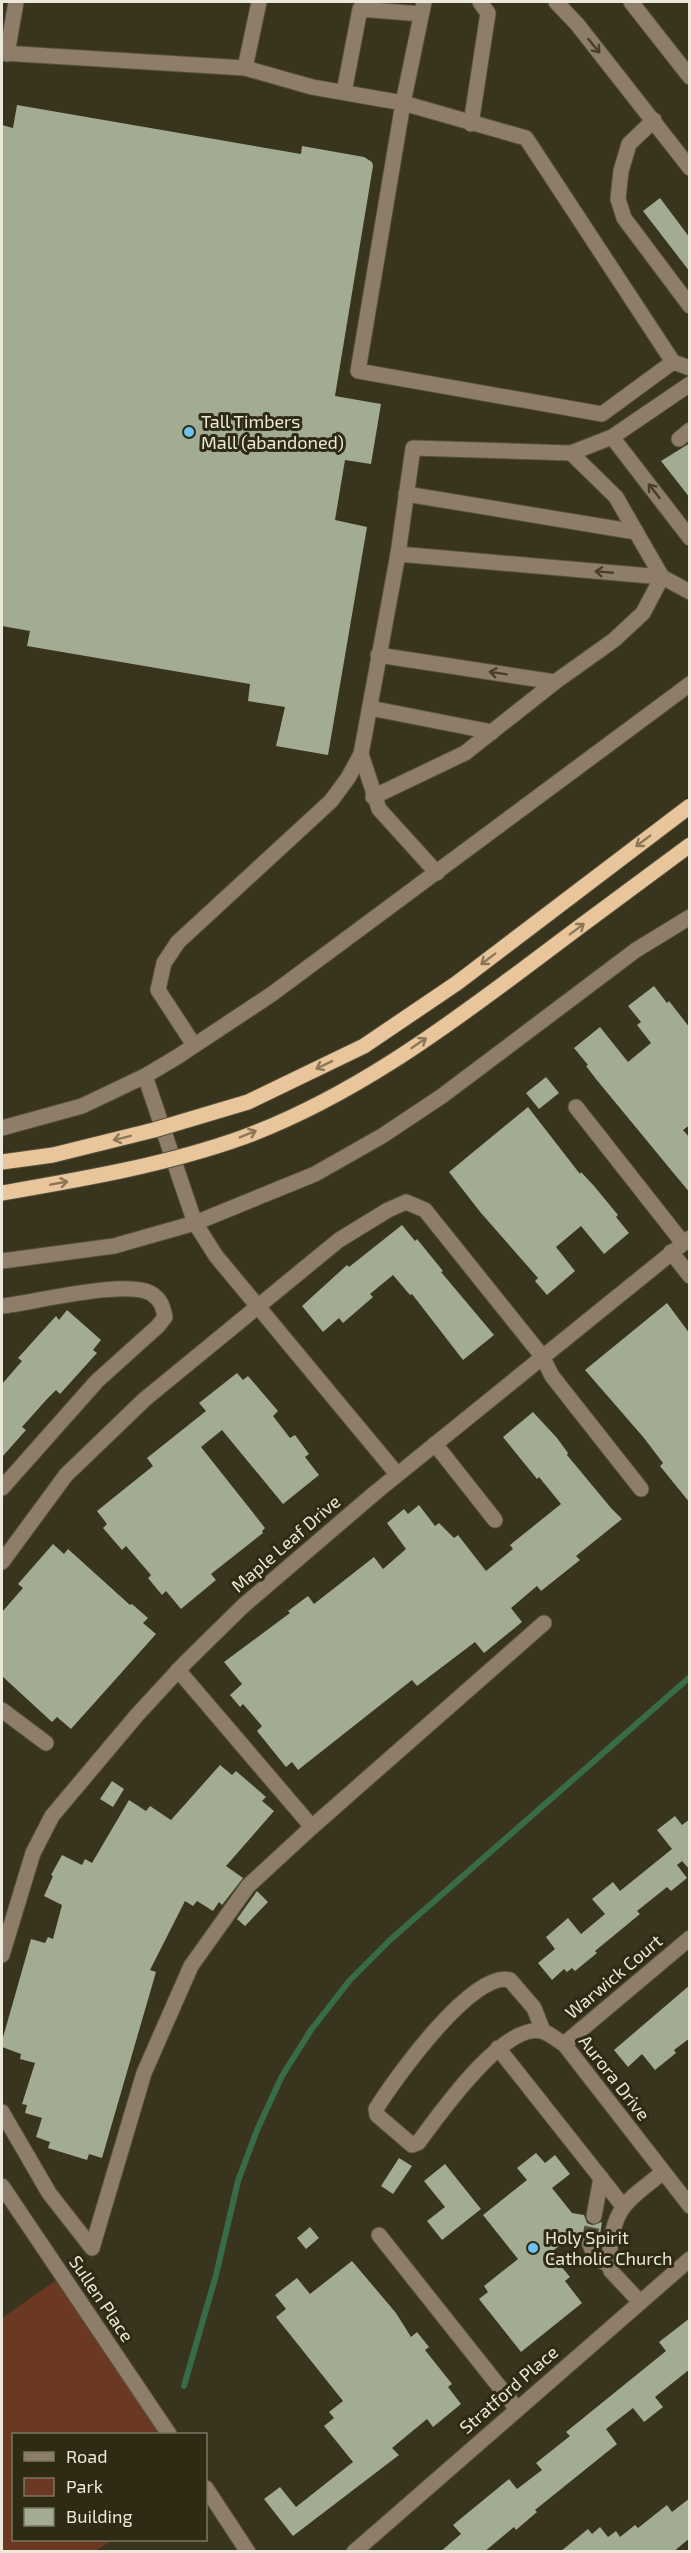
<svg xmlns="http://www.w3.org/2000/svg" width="691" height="2553" viewBox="0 0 691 2553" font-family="'Exo 2',sans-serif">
	<rect width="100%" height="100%" fill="#39341d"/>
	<!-- green -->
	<polygon fill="#6b3822" points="62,2276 169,2434 14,2434 14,2540 113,2540 95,2551 2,2551 2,2318"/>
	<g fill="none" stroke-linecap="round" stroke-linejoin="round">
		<!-- stream -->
		<polyline stroke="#386c49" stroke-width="6" points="184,2386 216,2275 238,2181 257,2130 282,2076 311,2030 350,1980 390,1940 690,1677"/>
	</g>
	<!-- building -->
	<g fill="#a1ac92">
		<polygon points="17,105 301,154 302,146 364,157 372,162 373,166 335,396 381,404 371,464 345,460 335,520 367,527 328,755 276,746 285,707 248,701 250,684 27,646 30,631 2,626 2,125 13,128"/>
		<polygon points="660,198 690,238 690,272 643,211"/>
		<polygon points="690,443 690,498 661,461"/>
		<polygon points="654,986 667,1003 669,1001 690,1028 690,1125 683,1130 690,1138 690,1193 596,1079 586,1066 588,1065 574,1048 600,1027 628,1062 651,1043 637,1025 641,1022 628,1006"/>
		<polygon points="546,1077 559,1093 539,1109 526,1093"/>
		<polygon points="528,1107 580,1174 581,1172 594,1186 618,1215 616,1217 629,1233 604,1254 581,1226 556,1247 575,1271 547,1295 535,1281 538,1278 481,1213 449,1172"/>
		<polygon points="402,1225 415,1241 417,1239 443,1271 441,1272 494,1335 463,1360 412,1294 410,1295 393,1275 370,1294 373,1297 343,1323 339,1318 323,1332 302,1306 347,1265 349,1267"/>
		<polygon points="667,1303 690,1334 690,1503 660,1466 663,1463 644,1438 585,1370"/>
		<polygon points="67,1310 101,1340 93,1350 97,1353 60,1394 56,1390 47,1399 22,1427 26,1430 2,1457 2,1384 22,1361 18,1358 56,1316 59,1320"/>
		<polygon points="237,1373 243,1380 248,1376 278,1411 273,1416 290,1438 295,1435 309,1454 305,1457 319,1475 283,1504 222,1430 201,1447 265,1528 262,1531 263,1533 211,1574 216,1580 181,1609 166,1591 162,1595 148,1578 151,1575 126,1546 122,1550 103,1528 107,1524 97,1511 153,1466 147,1458 206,1411 199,1403"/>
		<polygon points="533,1412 557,1438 568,1453 567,1455 611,1508 622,1519 576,1556 580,1560 541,1591 537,1586 511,1608 522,1622 484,1653 475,1642 417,1686 412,1680 298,1770 292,1762 286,1767 257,1731 262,1726 243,1704 240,1707 230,1695 242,1684 224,1662 290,1613 288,1611 308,1596 314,1604 374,1557 383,1569 406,1549 387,1523 404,1509 408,1514 419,1505 435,1526 439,1523 454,1538 458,1535 486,1571 513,1549 510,1545 561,1504 539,1477 537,1479 503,1437"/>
		<polygon points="53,1544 64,1554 68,1549 130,1605 132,1604 148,1618 143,1623 156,1634 71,1729 57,1717 52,1722 2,1676 2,1612 23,1588 18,1584"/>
		<polygon points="220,1765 232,1775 236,1771 266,1797 262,1801 274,1811 226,1866 243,1878 222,1905 219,1902 213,1911 197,1901 193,1906 185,1901 150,1970 156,1972 102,2158 89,2154 87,2160 48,2148 50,2142 36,2137 42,2118 25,2113 27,2105 22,2104 35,2063 20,2059 21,2054 2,2047 2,2041 31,1939 45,1943 48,1937 53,1939 62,1905 44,1896 53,1876 51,1875 62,1855 82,1865 85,1859 92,1863 129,1800 146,1811 150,1806 171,1820"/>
		<polygon points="112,1781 124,1789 113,1807 100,1799"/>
		<polygon points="675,1816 682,1825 690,1819 690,1870 682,1861 677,1865 687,1878 671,1891 667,1887 637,1911 640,1914 595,1951 597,1953 575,1971 572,1968 567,1972 564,1969 552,1980 538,1963 555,1949 546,1937 568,1918 581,1934 605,1914 592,1899 613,1882 620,1891 672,1849 657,1830"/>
		<polygon points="257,1891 268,1902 245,1926 237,1919"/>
		<polygon points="690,1985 690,2038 674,2050 676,2053 655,2070 642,2054 628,2067 614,2050"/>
		<polygon points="536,2153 545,2163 555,2155 570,2174 552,2188 572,2213 584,2215 587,2223 592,2225 602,2222 599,2241 595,2234 586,2233 579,2240 568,2239 550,2253 570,2277 565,2281 582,2303 521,2352 479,2299 488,2292 484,2286 518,2259 483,2215 527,2180 517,2168"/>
		<polygon points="399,2158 412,2166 393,2194 381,2186"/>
		<polygon points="445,2164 481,2209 442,2240 427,2221 445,2207 424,2181"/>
		<polygon points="310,2227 319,2238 306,2249 297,2238"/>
		<polygon points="352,2261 396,2313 411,2337 417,2332 429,2347 425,2350 452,2384 448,2387 461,2404 433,2427 427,2419 392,2448 399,2455 293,2536 264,2499 280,2487 296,2507 353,2462 324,2426 334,2418 329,2412 343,2401 276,2317 286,2309 275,2295 297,2278 310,2294"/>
		<polygon points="690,2318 690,2369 655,2397 663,2407 644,2422 633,2408 606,2429 617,2444 535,2510 537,2512 516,2530 514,2527 484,2552 440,2552 461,2534 453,2525 509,2479 517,2489 542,2470 536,2463 570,2436 566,2432 666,2351 659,2342"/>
		<polygon points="690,2498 690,2538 673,2552 560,2552 588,2529 592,2534 600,2527 608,2537 616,2531 620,2537 635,2525 638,2528 667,2505 672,2512"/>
	</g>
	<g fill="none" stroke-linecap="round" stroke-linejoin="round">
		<!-- minor-tunnel -->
		<polyline stroke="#544f3a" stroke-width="15" stroke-dasharray="15 8" stroke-linecap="butt" points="589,2242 594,2216"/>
		<defs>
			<g id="minor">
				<polyline points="424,2 403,103 358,371 602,414 673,362 690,368"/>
				<polyline points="556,2 577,24 690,168"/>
				<polyline points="631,2 690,77"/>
				<polyline points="2,53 245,68 312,87 403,103 526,138 673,362"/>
				<polyline points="7,54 16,2"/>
				<polyline points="245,68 259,2"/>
				<polyline points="344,92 360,9 421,14"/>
				<polyline points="654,120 629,144 621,171 618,199 624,218 690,306"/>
				<polyline points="471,124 488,13 480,2"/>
				<polyline points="612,437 690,538"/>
				<polyline points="679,439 690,430"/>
				<polyline points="571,453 616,497 636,532"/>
				<polyline points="406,494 636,532 662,577"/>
				<polyline points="398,554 662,577 690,592"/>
				<polyline points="378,655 555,682"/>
				<polyline points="370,708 492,732"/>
				<polyline points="373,797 465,753 555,682 614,640 643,613 662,577"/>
				<polyline points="437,873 379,809 361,754 398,554 413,448 571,453 612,437 690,384"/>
				<polyline points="194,1045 158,990 164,963 178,942 331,801 348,778 361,754"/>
				<polyline points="145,1076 195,1223 216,1256 397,1474"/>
				<polyline points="576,1107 683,1243"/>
				<polyline points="2,1128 82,1106 145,1076 177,1057 272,994 690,684"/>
				<polyline points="671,1252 690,1276"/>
				<polyline points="2,1261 114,1246 195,1223 315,1174 382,1136 442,1096 636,950 690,917"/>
				<path d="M2 1306C32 1303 129 1278 152 1294 161 1300 163 1307 165 1317L158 1326 97 1381 2 1488"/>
				<polyline points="435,1444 495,1520"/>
				<polyline points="2,1562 66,1475 145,1399 339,1240 388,1210 406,1202 425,1210 542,1356 552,1376 641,1489"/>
				<polyline points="178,1670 312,1827 544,1623"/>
				<polyline points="2,1710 46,1743"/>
				<polyline points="2,1955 33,1853 52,1816 137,1715 185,1663 243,1606 376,1492 690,1238"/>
				<path d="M543 2031 534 2008 510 1980C473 1969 394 2080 376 2109L377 2115 412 2145 418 2143C438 2116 506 2018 544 2032 551 2034 558 2041 564 2044L690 2206"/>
				<polyline points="564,2044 690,1938"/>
				<polyline points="498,2048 623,2206"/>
				<polyline points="2,2112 49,2193 92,2248 144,2073 191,1966 248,1886 312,1827"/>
				<polyline points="2,2186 169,2434"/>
				<polyline points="594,2216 601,2178"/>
				<polyline points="379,2235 517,2409"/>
				<polyline points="589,2242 595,2257 609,2265"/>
				<path d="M640 2302 611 2271C608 2263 609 2256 610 2248 615 2203 631 2199 663 2172"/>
				<polyline points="206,2488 248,2552"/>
				<polyline points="354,2552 690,2259"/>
			</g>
		</defs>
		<!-- minor casing -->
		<use href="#minor" stroke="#56513b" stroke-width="17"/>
		<!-- minor -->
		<use href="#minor" stroke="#8e7d69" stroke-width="15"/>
		<defs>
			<g id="major-bridge">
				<polyline points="2,1162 53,1155 154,1130 248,1102 364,1046 457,983 690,806"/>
				<path d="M2 1193C83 1179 166 1165 244 1137 349 1098 441 1031 530 964 583 924 636 885 690 845"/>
			</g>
		</defs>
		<!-- major-bridge casing -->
		<use href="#major-bridge" stroke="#56513b" stroke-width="17" stroke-linecap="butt"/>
		<!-- major-bridge -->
		<use href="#major-bridge" stroke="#e9c59b" stroke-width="15"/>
	</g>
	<!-- one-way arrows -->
	<defs><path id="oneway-shaft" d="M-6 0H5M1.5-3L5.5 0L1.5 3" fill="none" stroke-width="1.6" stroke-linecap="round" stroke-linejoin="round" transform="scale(1.5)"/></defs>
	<g stroke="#473f28">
		<use href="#oneway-shaft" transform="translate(594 46) rotate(51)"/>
		<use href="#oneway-shaft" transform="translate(654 491) rotate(-128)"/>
		<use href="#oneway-shaft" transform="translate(604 572) rotate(-175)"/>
		<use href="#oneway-shaft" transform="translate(498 673) rotate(-171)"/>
	</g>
	<g stroke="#8c7857">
		<use href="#oneway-shaft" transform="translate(643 841) rotate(143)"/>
		<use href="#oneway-shaft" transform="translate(577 929) rotate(-37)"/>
		<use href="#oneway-shaft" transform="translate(488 959) rotate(143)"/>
		<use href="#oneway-shaft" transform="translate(419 1043) rotate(-34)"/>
		<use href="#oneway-shaft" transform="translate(324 1065) rotate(154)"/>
		<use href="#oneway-shaft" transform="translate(248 1134) rotate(-22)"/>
		<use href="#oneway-shaft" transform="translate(122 1138) rotate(166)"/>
		<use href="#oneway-shaft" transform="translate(59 1183) rotate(-10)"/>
	</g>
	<!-- markers -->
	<g fill="#6cc3f2" stroke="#2f2a13" stroke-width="2">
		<circle cx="189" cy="432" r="6"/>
		<circle cx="533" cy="2248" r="6"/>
	</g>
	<g text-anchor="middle" stroke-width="6" stroke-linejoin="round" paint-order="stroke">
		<!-- poi labels -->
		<g font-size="18" fill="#ece9db" stroke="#2f2a13" text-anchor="start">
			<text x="201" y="428">Tall Timbers<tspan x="201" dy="21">Mall (abandoned)</tspan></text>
			<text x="545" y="2244">Holy Spirit<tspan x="545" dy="21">Catholic Church</tspan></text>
		</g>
		<!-- street labels -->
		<g font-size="18" fill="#ece9db" stroke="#2f2a13">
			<text transform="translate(286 1544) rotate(-41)" y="6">Maple Leaf Drive</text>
			<text transform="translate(614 1977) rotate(-40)" y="6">Warwick Court</text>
			<text transform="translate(614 2078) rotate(52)" y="6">Aurora Drive</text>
			<text transform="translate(101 2299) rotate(56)" y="6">Sullen Place</text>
			<text transform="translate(509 2390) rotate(-41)" y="6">Stratford Place</text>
		</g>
	</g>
	<!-- border -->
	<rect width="691" height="2553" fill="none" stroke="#ece9db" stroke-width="6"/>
	<!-- legend -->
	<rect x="12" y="2433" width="195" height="108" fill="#2f2a13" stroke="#7b7663" stroke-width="1.5"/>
	<rect x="24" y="2452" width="30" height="9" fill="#8e7d69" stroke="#7b7663" stroke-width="1.5"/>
	<text x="66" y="2463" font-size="18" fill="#ece9db">Road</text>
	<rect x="24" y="2478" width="30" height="18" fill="#6b3822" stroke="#7b7663" stroke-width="1.5"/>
	<text x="66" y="2493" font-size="18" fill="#ece9db">Park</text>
	<rect x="24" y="2508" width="30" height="18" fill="#a1ac92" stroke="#7b7663" stroke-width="1.5"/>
	<text x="66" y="2523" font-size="18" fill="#ece9db">Building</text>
</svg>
